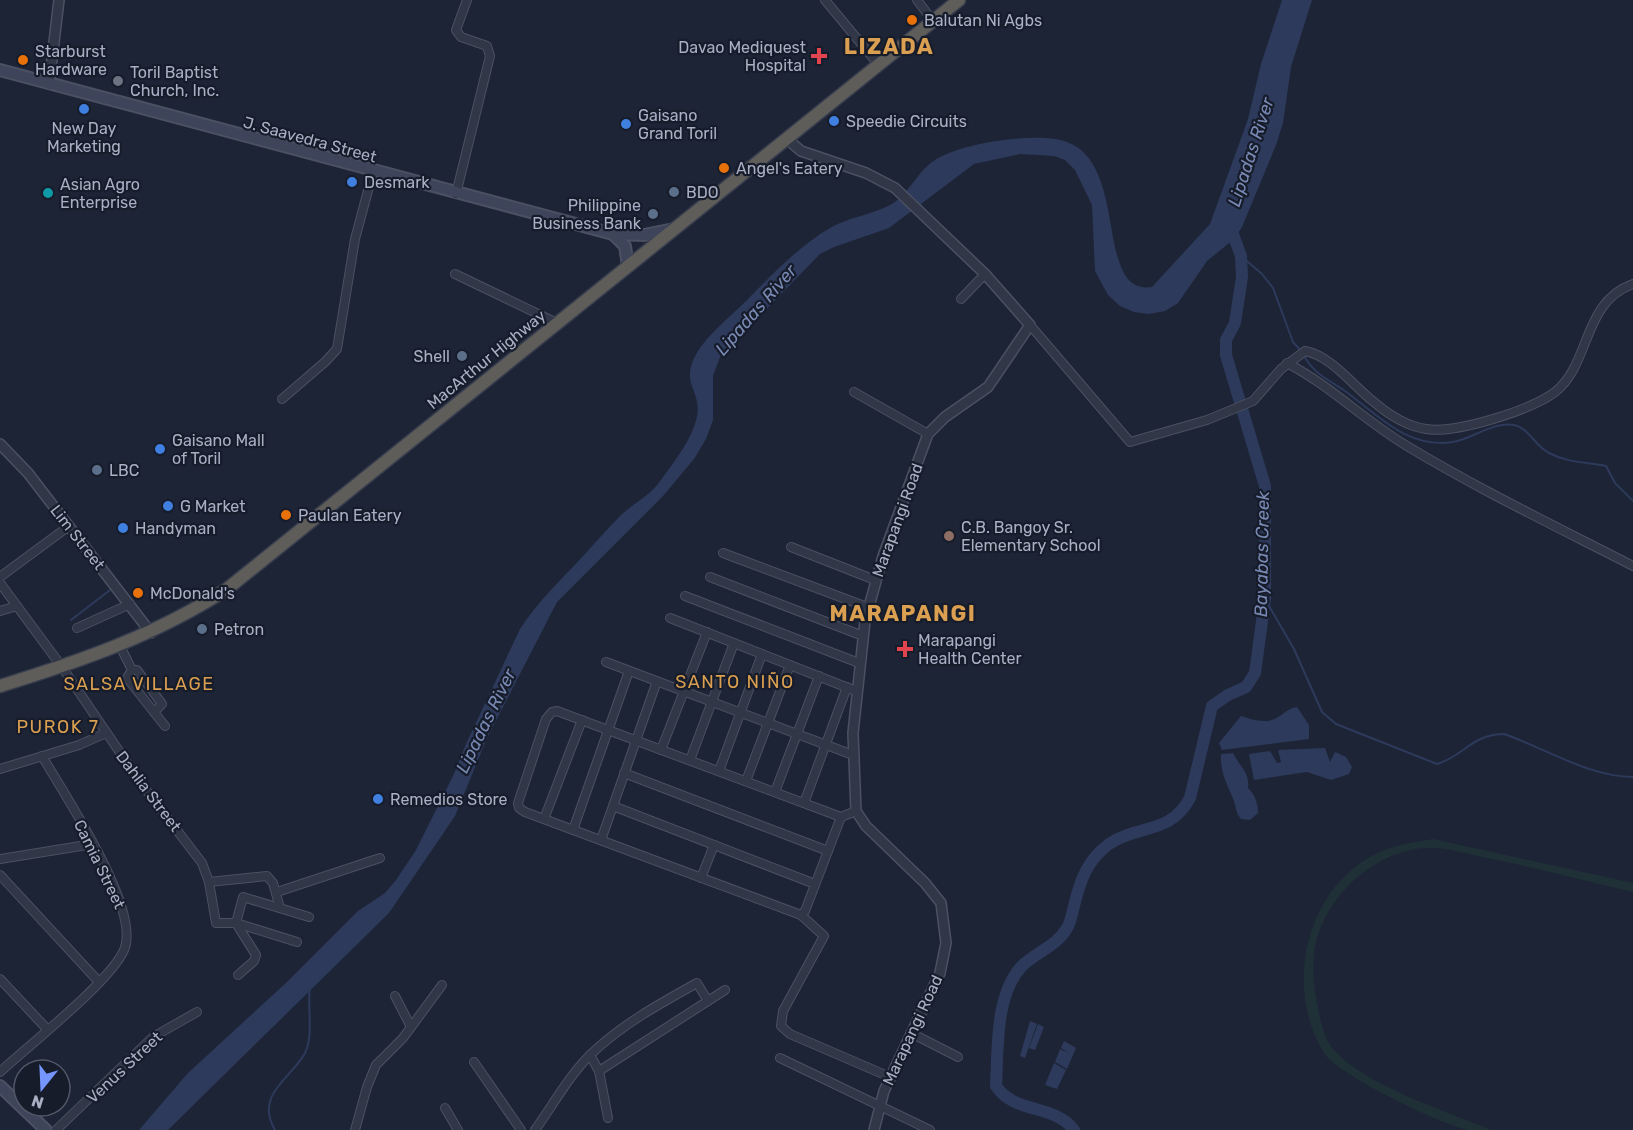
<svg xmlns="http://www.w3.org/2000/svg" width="1633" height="1130" viewBox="0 0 1633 1130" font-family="Rubik,sans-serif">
	<rect width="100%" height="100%" fill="#1d2436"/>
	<!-- green -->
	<path fill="#1f3137" d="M1433 839 1633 883V892C1583 880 1533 867 1482 857 1467 854 1449 848 1433 848 1377 846 1320 899 1314 954 1312 972 1314 991 1318 1008 1321 1022 1324 1040 1334 1050 1366 1086 1446 1111 1491 1130 1484 1130 1475 1130 1468 1130 1440 1124 1338 1075 1324 1053 1285 990 1304 896 1368 858 1389 846 1409 843 1433 839Z"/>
	<!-- water -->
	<g fill="#2d3a5c">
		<path d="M1282 0H1312L1291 67 1283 123 1276 145 1242 227 1234 239 1207 261 1178 303 1165 311 1149 314 1134 312 1120 306 1108 295 1095 271 1092 205 1075 170 1065 160 1054 156 1020 154 974 164 889 228 834 247 820 254 720 357 713 376V420L706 439 694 459 663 496 557 602 487 738 455 816 389 913 168 1130H139L188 1073 287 982 358 911 385 893 396 880 416 850 453 776 466 744 520 629C538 601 562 579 584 555 596 542 608 528 621 515 634 503 651 495 661 480 674 462 693 438 697 416 702 389 678 384 698 351 709 334 727 319 742 305 770 277 796 248 830 228 849 217 871 215 890 205 909 195 917 171 935 160 961 143 1034 132 1064 141 1131 161 1093 296 1152 287L1210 224 1248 119 1261 64Z"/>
		<path d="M1297 707 1309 725V739L1222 750 1219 743 1241 716C1254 720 1267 725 1280 716 1287 711 1288 709 1297 707Z"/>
		<polygon points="1325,748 1330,762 1335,752 1346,757 1352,767 1349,774 1331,780 1307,772 1254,780 1249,754 1270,751 1277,763 1281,762 1278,750"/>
		<path d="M1233 753C1239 766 1250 772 1248 788 1255 795 1258 803 1258 813L1250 820 1241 819C1236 813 1236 808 1234 801 1227 783 1220 773 1221 754Z"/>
		<polygon points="1030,1021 1037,1024 1025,1058 1020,1056"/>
		<polygon points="1038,1024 1044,1027 1035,1050 1029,1048"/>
		<polygon points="1064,1041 1076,1048 1067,1069 1055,1062 1060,1049 1069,1053 1061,1048"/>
		<polygon points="1054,1063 1066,1070 1057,1089 1045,1085"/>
	</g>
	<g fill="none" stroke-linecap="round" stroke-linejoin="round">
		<!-- stream -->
		<g stroke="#2d3a5c" stroke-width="2">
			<polyline points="1241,256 1262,274 1273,288 1293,342 1301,351"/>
			<path d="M1304 356C1315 375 1328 379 1345 391 1378 415 1407 449 1453 442 1472 439 1494 421 1514 425 1529 428 1535 446 1549 453 1568 463 1586 462 1606 466L1615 483 1633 501"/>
			<path d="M1265 599 1294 649 1322 712 1336 724 1437 764C1464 756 1472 734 1504 734 1545 748 1589 777 1633 777"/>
			<polyline points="71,620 110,590"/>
			<path d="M275 1130C254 1094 292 1078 305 1053 314 1035 307 1007 310 987"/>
		</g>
		<!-- river -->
		<path stroke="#2d3a5c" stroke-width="12" d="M1074 1130C1055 1104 1014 1114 996 1086 998 1050 995 994 1022 966 1036 952 1057 946 1067 928 1071 922 1072 913 1074 906 1080 881 1087 860 1109 844 1139 824 1170 835 1190 798L1212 706 1228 695 1246 687 1255 673 1265 599V486L1226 355V340L1235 323 1242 277 1241 256 1230 226"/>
		<defs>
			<g id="minor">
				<polyline points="825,0 878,64"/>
				<polyline points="917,0 933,21"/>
				<polyline points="456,194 490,56 487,46 461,37 456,30 467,0"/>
				<polyline points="455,274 557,323"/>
				<polyline points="961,299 985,274"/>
				<path d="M1030 325 1130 442 1207 420 1253 401 1281 369 1305 351C1332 356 1353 386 1374 402 1389 415 1406 426 1426 429 1456 434 1531 410 1555 392 1591 364 1582 302 1633 284"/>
				<path d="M1287 363C1331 386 1365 421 1407 446 1480 490 1557 527 1633 566"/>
				<polyline points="854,392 928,434"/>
				<polyline points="282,399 325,362 337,349 355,239 373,172"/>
				<polyline points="791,547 875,580"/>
				<polyline points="723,553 867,607"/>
				<polyline points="0,577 69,526"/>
				<polyline points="710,577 863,636"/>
				<polyline points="0,583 62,667 140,782 202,863 209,882 216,923 236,923 297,942"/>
				<polyline points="685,596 859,663"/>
				<polyline points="0,611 17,606"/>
				<polyline points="670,618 856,691"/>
				<polyline points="77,628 130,604"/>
				<polyline points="120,646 132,670 127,678 165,726"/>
				<polyline points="606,662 853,755"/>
				<polyline points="132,670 137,670 162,704 154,712"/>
				<polyline points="661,750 707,632"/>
				<polyline points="690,760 734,643"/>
				<polyline points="0,769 79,745 106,733"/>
				<polyline points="719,771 762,654"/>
				<polyline points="624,773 828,851"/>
				<polyline points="746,781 790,665"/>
				<polyline points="775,792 819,676"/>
				<polyline points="804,803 847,687"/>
				<polyline points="613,806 815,884"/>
				<polyline points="856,811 841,817 557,711 552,712 546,719 518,803 519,808 525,812 801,915 824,936 783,1011 781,1026 790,1034 890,1077"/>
				<polyline points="544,819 582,720"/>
				<polyline points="573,830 629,671"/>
				<polyline points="601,840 657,681"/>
				<polyline points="0,859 93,844"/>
				<polyline points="0,875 99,982"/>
				<polyline points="701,878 714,845"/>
				<polyline points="209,882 267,876 273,883 280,908"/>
				<polyline points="277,892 380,858"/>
				<polyline points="801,915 805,911 841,817"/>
				<polyline points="238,975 254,961 256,955 236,923 243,897 309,917"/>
				<polyline points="0,979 47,1029"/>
				<polyline points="395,996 411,1027"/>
				<polyline points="911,1033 958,1057"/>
				<polyline points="590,1055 599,1071 608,1118"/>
				<polyline points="780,1058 930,1130"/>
				<polyline points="474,1062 521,1130"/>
				<polyline points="599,1071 725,990"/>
				<path d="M0 1072C28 1046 111 981 124 950 142 910 64 794 42 756"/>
				<polyline points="445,1108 458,1130"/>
				<polyline points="56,1130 153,1037 197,1012"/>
				<polyline points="355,1130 367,1087 376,1065 403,1038 442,985"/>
				<path d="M535 1130C553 1105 568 1077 590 1055 621 1025 659 1004 697 983L708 1001"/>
			</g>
			<g id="tertiary">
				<polyline points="49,84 59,0"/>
				<polyline points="786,138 801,151 866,173 895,188 985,274 1030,325 988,387 945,417 928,434 883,556 865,621 853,733 856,811 866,826 925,883 941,903 946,943 940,973 884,1091 874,1130"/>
				<polyline points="0,444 28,473 151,633"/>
			</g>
			<g id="secondary">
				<polyline points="0,70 613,234 644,235 674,229"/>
				<polyline points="613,234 625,246 628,266"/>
				<polyline points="0,1086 46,1130"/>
			</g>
			<path id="trunk" d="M0 686C81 661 156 635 227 589L959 0"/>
		</defs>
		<!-- minor casing -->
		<use href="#minor" stroke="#4b5162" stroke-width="10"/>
		<!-- tertiary casing -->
		<use href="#tertiary" stroke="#4b5162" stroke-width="12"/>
		<!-- secondary casing -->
		<use href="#secondary" stroke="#4b5162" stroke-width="14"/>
		<!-- trunk casing -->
		<use href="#trunk" stroke="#383e4e" stroke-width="15"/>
		<!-- minor -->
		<use href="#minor" stroke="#313747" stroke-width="8"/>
		<!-- tertiary -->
		<use href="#tertiary" stroke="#313747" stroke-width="9"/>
		<!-- secondary -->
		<use href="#secondary" stroke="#3e455a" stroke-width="10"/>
		<!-- trunk -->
		<use href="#trunk" stroke="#5e5d5a" stroke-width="12"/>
	</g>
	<!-- markers -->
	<g fill="#e8710a" stroke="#171c2b" stroke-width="2">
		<circle cx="912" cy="20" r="6"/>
		<circle cx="23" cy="60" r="6"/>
		<circle cx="724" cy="168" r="6"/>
		<circle cx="286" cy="515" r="6"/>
		<circle cx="138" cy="593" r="6"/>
	</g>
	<g fill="#e0444e" stroke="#171c2b" stroke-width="2">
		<path d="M816 47h6v6h6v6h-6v6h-6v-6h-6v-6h6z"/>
		<path d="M902 640h6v6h6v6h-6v6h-6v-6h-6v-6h6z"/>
	</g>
	<circle fill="#6b7280" stroke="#171c2b" stroke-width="2" cx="118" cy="81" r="6"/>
	<g fill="#3f7fe0" stroke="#171c2b" stroke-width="2">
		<circle cx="84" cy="109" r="6"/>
		<circle cx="834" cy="121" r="6"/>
		<circle cx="626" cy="124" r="6"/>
		<circle cx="352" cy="182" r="6"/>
		<circle cx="160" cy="449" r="6"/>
		<circle cx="168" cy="506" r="6"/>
		<circle cx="123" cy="528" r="6"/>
		<circle cx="378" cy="799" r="6"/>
	</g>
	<g fill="#5c6f8a" stroke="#171c2b" stroke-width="2">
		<circle cx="674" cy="192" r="6"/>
		<circle cx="653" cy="214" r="6"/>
		<circle cx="462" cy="356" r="6"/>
		<circle cx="97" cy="470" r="6"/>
		<circle cx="202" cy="629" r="6"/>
	</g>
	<circle fill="#0f9aa8" stroke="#171c2b" stroke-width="2" cx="48" cy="193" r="6"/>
	<circle fill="#8d6e63" stroke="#171c2b" stroke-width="2" cx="949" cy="536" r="6"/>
	<g text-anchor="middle" stroke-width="4.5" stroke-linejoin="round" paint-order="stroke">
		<!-- poi labels -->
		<g font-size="16" fill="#aab0c4" stroke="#171c2b" text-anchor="start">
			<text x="924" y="26">Balutan Ni Agbs</text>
			<text x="806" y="53" text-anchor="end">Davao Mediquest<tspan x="806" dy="18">Hospital</tspan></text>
			<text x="35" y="57">Starburst<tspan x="35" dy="18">Hardware</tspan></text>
			<text x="130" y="78">Toril Baptist<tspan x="130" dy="18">Church, Inc.</tspan></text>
			<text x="638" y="121">Gaisano<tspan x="638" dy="18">Grand Toril</tspan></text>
			<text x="846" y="127">Speedie Circuits</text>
			<text x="84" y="134" text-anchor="middle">New Day<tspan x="84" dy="18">Marketing</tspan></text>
			<text x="736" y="174">Angel's Eatery</text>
			<text x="364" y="188">Desmark</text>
			<text x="60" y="190">Asian Agro<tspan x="60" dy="18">Enterprise</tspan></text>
			<text x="686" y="198">BDO</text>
			<text x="641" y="211" text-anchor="end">Philippine<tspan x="641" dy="18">Business Bank</tspan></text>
			<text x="450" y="362" text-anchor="end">Shell</text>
			<text x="172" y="446">Gaisano Mall<tspan x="172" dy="18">of Toril</tspan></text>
			<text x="109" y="476">LBC</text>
			<text x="180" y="512">G Market</text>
			<text x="298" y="521">Paulan Eatery</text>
			<text x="961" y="533">C.B. Bangoy Sr.<tspan x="961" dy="18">Elementary School</tspan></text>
			<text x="135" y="534">Handyman</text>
			<text x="150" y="599">McDonald's</text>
			<text x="214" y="635">Petron</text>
			<text x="918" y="646">Marapangi<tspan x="918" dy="18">Health Center</tspan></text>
			<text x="390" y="805">Remedios Store</text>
		</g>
		<!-- street labels -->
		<g font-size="16" fill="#aab0c4" stroke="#171c2b">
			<text transform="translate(310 139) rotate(15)" y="6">J. Saavedra Street</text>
			<text transform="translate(486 359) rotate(-39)" y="6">MacArthur Highway</text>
			<text transform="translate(897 520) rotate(-70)" y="6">Marapangi Road</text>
			<text transform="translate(78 537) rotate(52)" y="6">Lim Street</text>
			<text transform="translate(149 791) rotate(53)" y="6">Dahlia Street</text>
			<text transform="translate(100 864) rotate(64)" y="6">Camia Street</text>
			<text transform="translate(912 1030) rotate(-65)" y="6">Marapangi Road</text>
			<text transform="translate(124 1067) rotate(-43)" y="6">Venus Street</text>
		</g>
		<!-- water labels -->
		<g font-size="18" font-style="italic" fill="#7889b3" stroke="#171c2b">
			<text transform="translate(1251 152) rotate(-72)" y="6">Lipadas River</text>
			<text transform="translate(756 310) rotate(-49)" y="6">Lipadas River</text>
			<text transform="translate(1262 554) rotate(-89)" y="6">Bayabas Creek</text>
			<text transform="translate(486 721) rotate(-64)" y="6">Lipadas River</text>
		</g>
		<!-- neighbourhood labels -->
		<g font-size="18" letter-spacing="1.5" fill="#da9f50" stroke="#171c2b">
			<text x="735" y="688">SANTO NIÑO</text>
			<text x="139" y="690">SALSA VILLAGE</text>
			<text x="58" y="733">PUROK 7</text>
		</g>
		<!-- district labels -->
		<g font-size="22" font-weight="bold" letter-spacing="1.5" fill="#da9f50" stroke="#171c2b">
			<text x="889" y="54">LIZADA</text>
			<text x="903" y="621">MARAPANGI</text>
		</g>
	</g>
	<!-- north arrow -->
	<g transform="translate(42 1088) rotate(198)"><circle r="28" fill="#171c2b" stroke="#525768" stroke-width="1.5"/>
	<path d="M0-4.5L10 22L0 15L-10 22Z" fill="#7596ff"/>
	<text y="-9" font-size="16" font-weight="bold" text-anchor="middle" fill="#aab0c4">N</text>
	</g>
</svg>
